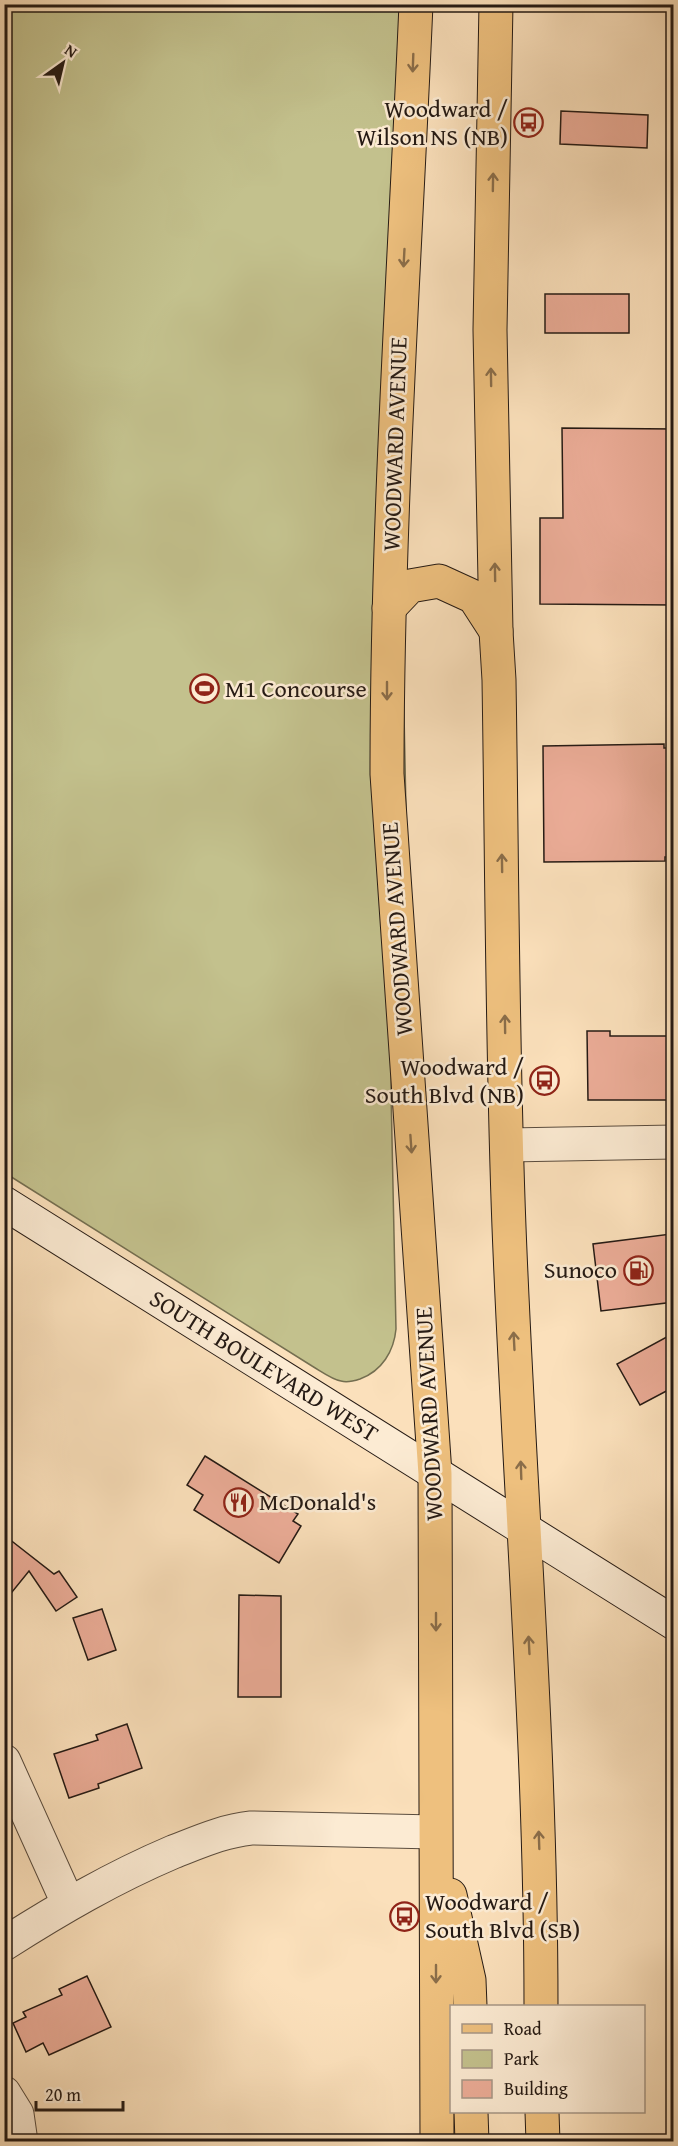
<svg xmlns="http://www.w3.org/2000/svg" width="678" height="2146" viewBox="0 0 678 2146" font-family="'Gentium Book Plus',serif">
	<rect width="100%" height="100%" fill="#fbe0bb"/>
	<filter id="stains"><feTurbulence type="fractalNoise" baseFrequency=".00333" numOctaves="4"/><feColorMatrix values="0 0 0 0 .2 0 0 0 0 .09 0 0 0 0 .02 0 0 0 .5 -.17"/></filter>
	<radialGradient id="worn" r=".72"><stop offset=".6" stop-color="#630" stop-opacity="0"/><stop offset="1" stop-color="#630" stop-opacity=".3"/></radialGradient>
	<!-- green -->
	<path fill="#c3c18d" stroke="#746e50" stroke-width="1.5" d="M4 5H402L399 471 408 908 392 1038 391 1092 396 1329C394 1351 382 1371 360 1379 354 1381 347 1383 341 1381 331 1379 321 1371 312 1366L5 1173Z"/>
	<!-- building -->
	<g fill="#ebac97" stroke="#251a14" stroke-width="1.5">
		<polygon points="561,111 648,115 647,148 560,144"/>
		<rect x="545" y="294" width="84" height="39"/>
		<polygon points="562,428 674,429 674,605 540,604 540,518 563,518"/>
		<polygon points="664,744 664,748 674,748 674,857 665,857 665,861 544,862 543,746"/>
		<polygon points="587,1031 610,1031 610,1036 674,1036 674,1100 588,1100"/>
		<polygon points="671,1234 674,1251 674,1302 601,1311 593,1244"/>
		<polygon points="674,1333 674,1387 640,1405 617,1364"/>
		<polygon points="205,1456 298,1514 293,1521 301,1526 279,1563 194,1510 203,1495 187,1485"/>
		<polygon points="4,1535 54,1574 59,1571 77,1597 56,1611 29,1571 4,1602"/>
		<polygon points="239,1595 281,1596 281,1697 238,1697"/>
		<polygon points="102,1609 116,1650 88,1660 73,1618"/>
		<polygon points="127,1724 142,1768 98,1784 99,1788 69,1798 54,1754 98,1740 96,1735"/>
		<polygon points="87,1976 111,2027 49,2055 43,2043 26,2052 13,2023 26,2017 23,2012 62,1995 59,1989"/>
	</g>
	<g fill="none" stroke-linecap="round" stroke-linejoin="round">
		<defs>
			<g id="street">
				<polyline points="507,1145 674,1142"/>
				<polyline points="4,1761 68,1903"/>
				<path d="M4 1944C59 1909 112 1878 173 1852 199 1842 223 1831 251 1828L435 1832"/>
				<polyline points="4,2093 17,2114 21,2142"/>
			</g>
			<polyline id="secondary" points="4,1203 674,1623"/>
			<g id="primary">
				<path d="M416 4C405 261 387 518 387 774L435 1474 437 2142"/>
				<path d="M496 4 490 330 496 631 499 680C502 862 502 1045 509 1227 519 1487 541 1746 541 2006"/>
				<polyline points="389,608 410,586 439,581 474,597 496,631"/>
				<polyline points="450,1895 469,1980 470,2006"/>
				<polyline points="471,2112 472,2142"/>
				<polyline points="542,2112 543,2142"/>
			</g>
		</defs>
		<!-- street casing -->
		<use href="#street" stroke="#5a4c3e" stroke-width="35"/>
		<!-- secondary casing -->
		<use href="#secondary" stroke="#251a14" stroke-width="35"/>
		<!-- primary casing -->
		<use href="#primary" stroke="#251a14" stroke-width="35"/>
		<!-- street -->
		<use href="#street" stroke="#fcebd3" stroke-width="33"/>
		<!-- secondary -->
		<use href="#secondary" stroke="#fcebd3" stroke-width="33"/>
		<!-- primary -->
		<use href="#primary" stroke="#eec07e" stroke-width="33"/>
		<!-- rail -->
		<polyline stroke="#251a14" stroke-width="4.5" stroke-dasharray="10 10" stroke-linecap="butt" points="669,4 674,14"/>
	</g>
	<!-- one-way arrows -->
	<defs><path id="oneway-shaft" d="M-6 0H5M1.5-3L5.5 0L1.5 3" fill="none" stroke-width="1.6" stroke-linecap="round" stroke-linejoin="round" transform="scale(1.5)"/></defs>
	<g stroke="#8a6d49">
		<use href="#oneway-shaft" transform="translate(413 63) rotate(92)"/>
		<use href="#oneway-shaft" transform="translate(493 182) rotate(-89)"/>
		<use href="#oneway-shaft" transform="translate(404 258) rotate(93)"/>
		<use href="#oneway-shaft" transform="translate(491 377) rotate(-91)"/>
		<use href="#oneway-shaft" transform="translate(495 572) rotate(-91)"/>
		<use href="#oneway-shaft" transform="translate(387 691) rotate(90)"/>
		<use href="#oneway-shaft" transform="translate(502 863) rotate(-91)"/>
		<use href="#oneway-shaft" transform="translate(505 1024) rotate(-91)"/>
		<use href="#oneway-shaft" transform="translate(411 1144) rotate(86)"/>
		<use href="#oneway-shaft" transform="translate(514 1341) rotate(-93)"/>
		<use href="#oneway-shaft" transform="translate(521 1470) rotate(-92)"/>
		<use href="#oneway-shaft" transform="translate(436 1622) rotate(90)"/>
		<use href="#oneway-shaft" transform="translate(529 1645) rotate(-93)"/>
		<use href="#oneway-shaft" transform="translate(539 1840) rotate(-92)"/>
		<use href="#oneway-shaft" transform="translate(436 1974) rotate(90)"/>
	</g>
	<!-- icons -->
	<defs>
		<symbol id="bus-ring" viewBox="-11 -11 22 22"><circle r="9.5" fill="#fcebd3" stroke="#8f2418" stroke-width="1.5"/><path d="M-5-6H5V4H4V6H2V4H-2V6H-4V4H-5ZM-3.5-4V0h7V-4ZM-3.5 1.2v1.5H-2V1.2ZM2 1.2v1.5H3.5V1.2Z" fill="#8f2418"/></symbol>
		<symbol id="stadium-ring" viewBox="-11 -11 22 22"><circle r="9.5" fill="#fcebd3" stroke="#8f2418" stroke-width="1.5"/><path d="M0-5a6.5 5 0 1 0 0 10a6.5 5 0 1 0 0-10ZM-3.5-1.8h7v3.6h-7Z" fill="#8f2418"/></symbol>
		<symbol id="fuel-ring" viewBox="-11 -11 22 22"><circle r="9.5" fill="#fcebd3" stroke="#8f2418" stroke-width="1.5"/><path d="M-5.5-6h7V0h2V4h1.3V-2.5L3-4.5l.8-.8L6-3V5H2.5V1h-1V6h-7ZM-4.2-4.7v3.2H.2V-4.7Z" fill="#8f2418"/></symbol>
		<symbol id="restaurant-ring" viewBox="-11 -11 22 22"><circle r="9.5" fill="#fcebd3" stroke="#8f2418" stroke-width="1.5"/><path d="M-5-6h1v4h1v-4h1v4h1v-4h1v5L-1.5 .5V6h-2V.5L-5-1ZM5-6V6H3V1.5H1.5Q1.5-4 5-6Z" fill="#8f2418"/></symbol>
	</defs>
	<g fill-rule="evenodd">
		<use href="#bus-ring" x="512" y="106" width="33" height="33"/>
		<use href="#stadium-ring" x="188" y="672" width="33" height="33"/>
		<use href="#bus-ring" x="528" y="1064" width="33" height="33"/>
		<use href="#fuel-ring" x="622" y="1254" width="33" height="33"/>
		<use href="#restaurant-ring" x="222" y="1486" width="33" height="33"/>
		<use href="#bus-ring" x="388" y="1900" width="33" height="33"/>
	</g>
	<g text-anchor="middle" stroke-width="5" stroke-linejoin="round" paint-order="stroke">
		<!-- poi labels -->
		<g font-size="24" fill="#251a14" stroke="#fcebd3" text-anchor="end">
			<text x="508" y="117">Woodward /<tspan x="508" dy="28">Wilson NS (NB)</tspan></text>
			<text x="225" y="697" text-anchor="start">M1 Concourse</text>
			<text x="524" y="1075">Woodward /<tspan x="524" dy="28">South Blvd (NB)</tspan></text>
			<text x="617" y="1278">Sunoco</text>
			<text x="259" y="1510" text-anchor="start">McDonald's</text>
			<text x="425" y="1910" text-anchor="start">Woodward /<tspan x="425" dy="28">South Blvd (SB)</tspan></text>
		</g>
		<!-- street labels -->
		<g font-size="24" fill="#251a14" stroke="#fcebd3">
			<text transform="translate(395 444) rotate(-88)" y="8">WOODWARD AVENUE</text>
			<text transform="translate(397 929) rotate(-94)" y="8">WOODWARD AVENUE</text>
			<text transform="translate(264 1366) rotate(32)" y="8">SOUTH BOULEVARD WEST</text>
			<text transform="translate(429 1414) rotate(-93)" y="8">WOODWARD AVENUE</text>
		</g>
	</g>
	<!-- margin -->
	<rect width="678" height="2146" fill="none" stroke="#fbe0bb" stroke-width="24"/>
	<rect x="6" y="6" width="666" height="2134" fill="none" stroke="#251a14" stroke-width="3"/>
	<rect x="12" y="12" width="654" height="2122" fill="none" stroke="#251a14" stroke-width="1.5"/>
	<!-- legend -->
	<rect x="450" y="2005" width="195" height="108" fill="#fcebd3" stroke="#a69787" stroke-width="1.5"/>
	<rect x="462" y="2024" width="30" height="9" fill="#eec07e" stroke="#a69787" stroke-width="1.5"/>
	<text x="504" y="2035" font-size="18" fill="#251a14">Road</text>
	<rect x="462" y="2050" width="30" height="18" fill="#c3c18d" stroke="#a69787" stroke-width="1.5"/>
	<text x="504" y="2065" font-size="18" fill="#251a14">Park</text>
	<rect x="462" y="2080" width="30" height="18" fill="#ebac97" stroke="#a69787" stroke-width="1.5"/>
	<text x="504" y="2095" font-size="18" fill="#251a14">Building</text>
	<!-- north arrow -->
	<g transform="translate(63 63) rotate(34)" stroke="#fcebd3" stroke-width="4.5" paint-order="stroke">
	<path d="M0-4.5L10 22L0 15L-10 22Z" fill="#251a14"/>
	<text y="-9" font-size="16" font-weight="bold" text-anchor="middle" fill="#251a14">N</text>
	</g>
	<!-- scale -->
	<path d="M36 2101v9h87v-9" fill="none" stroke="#251a14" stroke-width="3"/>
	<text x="45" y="2101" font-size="18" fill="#251a14" stroke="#fcebd3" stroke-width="4.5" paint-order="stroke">20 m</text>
	<rect width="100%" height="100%" filter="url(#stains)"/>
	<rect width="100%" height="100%" fill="url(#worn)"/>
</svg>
